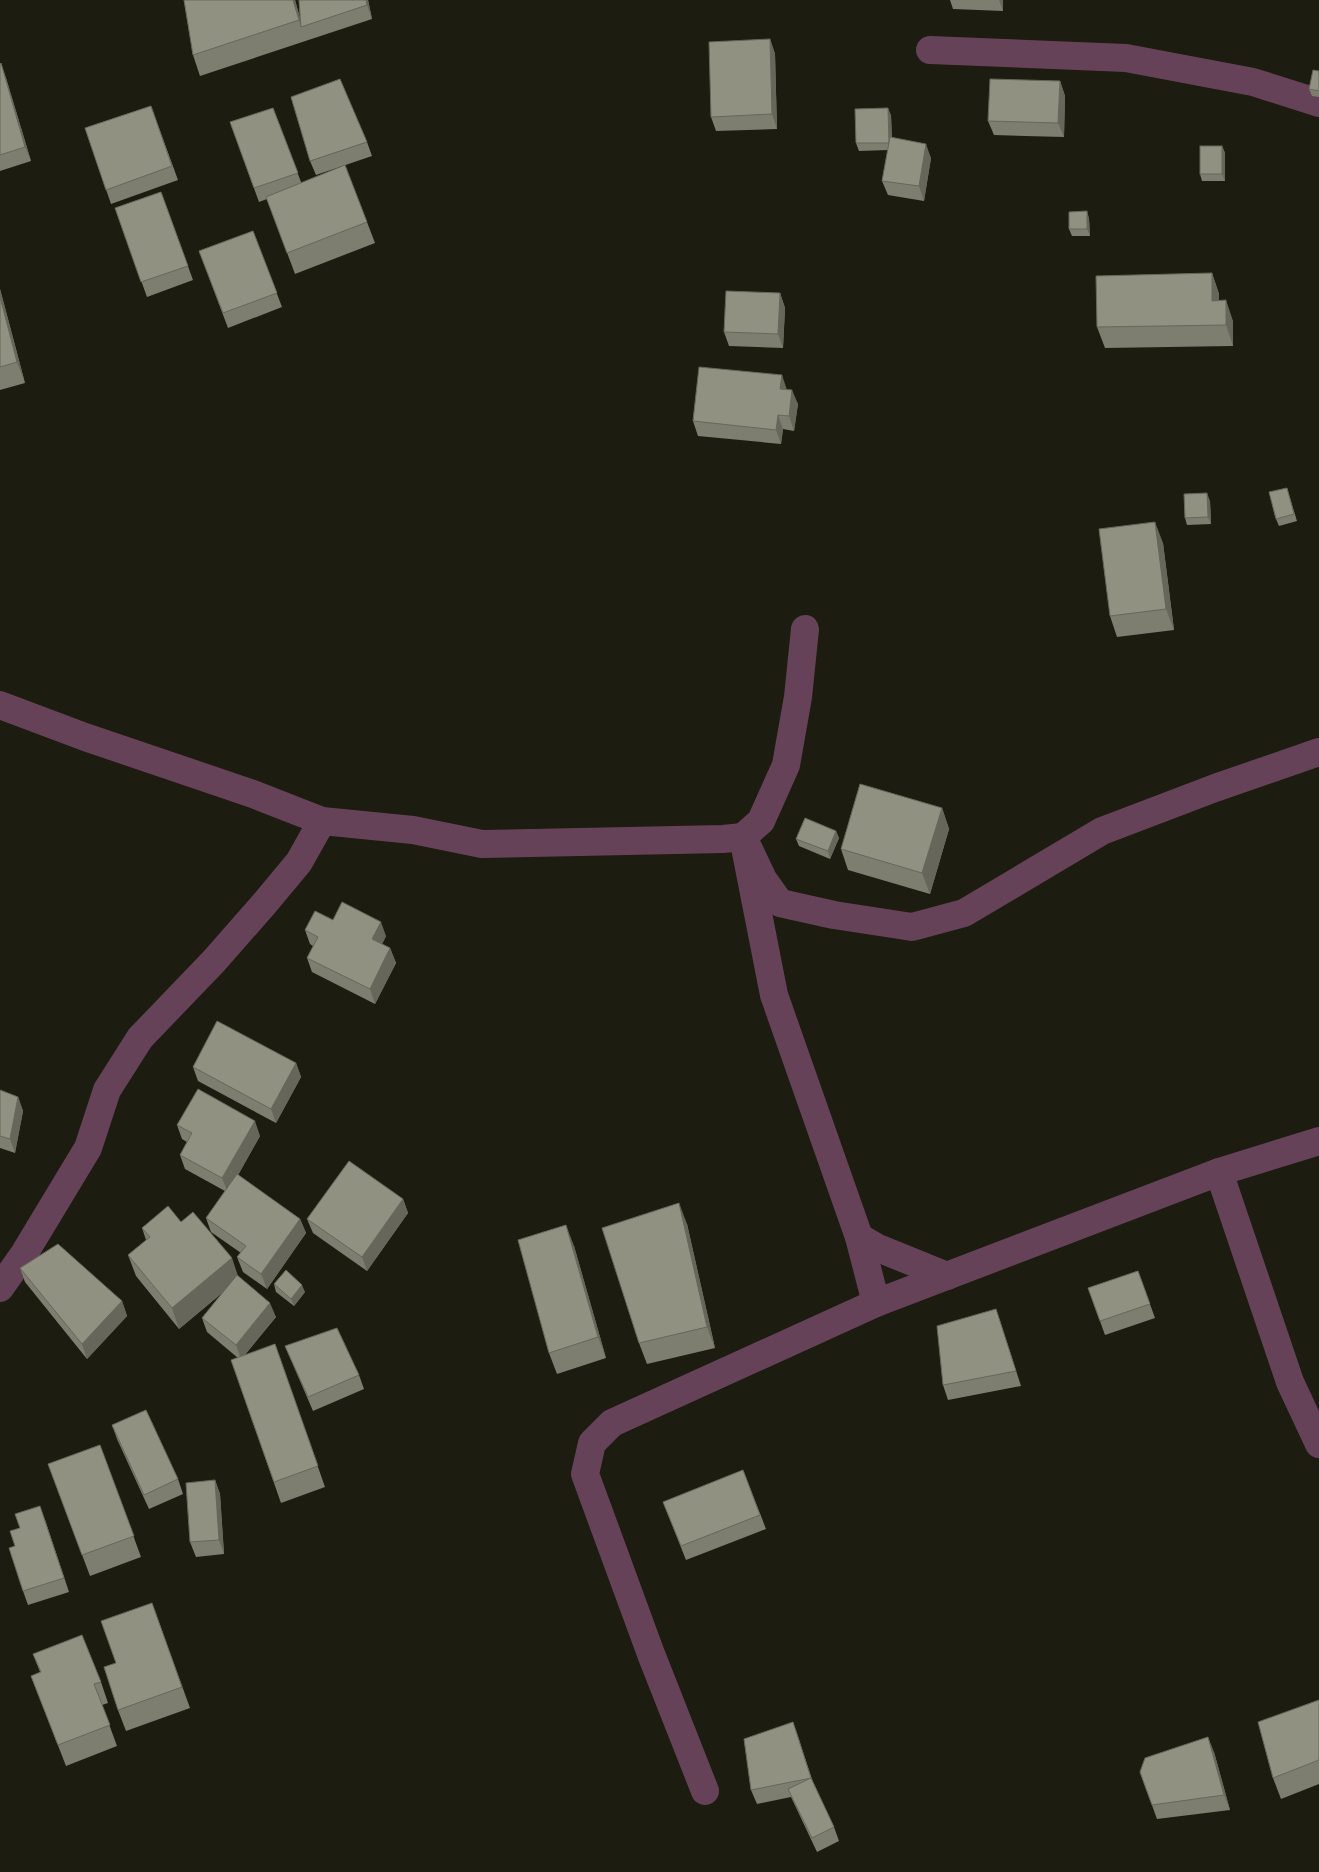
<svg xmlns="http://www.w3.org/2000/svg" width="1319" height="1872" viewBox="0 0 1319 1872" font-family="Overpass,sans-serif">
	<rect width="100%" height="100%" fill="#1c1c10"/>
	<g fill="none" stroke-linecap="round" stroke-linejoin="round">
		<!-- minor -->
		<g stroke="#664259" stroke-width="28">
			<polyline points="930,50 1126,58 1253,82 1319,103"/>
			<polyline points="805,629 798,697 786,765 761,821 743,837 774,995 859,1237 876,1303 1219,1172 1319,1141"/>
			<polyline points="0,705 85,737 253,794 322,821 413,830 482,844 723,839 743,837 763,879 780,903 834,915 912,927 964,913 1102,831 1215,788 1319,752"/>
			<polyline points="1219,1172 1290,1382 1319,1444"/>
			<polyline points="859,1237 878,1248 947,1276"/>
			<polyline points="0,1288 24,1254 88,1148 107,1090 140,1038 214,961 264,904 299,862 322,821"/>
			<polyline points="705,1791 651,1654 585,1474 592,1443 612,1423 876,1303"/>
		</g>
	</g>
	<!-- wall -->
	<g fill="#7d7d70">
		<polygon points="184,0 295,0 300,18 299,0 368,0 372,19 200,76 193,55"/>
		<polygon points="950,0 1003,0 1003,11 953,9"/>
		<polygon points="770,39 775,54 777,129 716,131 711,117"/>
		<polygon points="0,64 6,78 31,161 0,171"/>
		<polygon points="1319,71 1319,97 1312,96 1309,89"/>
		<polygon points="1060,81 1065,96 1064,137 994,135 988,121"/>
		<polygon points="151,106 178,180 111,204 85,128"/>
		<polygon points="273,108 301,182 367,222 375,243 295,274 267,199 259,202 230,122"/>
		<polygon points="891,115 892,138 931,158 924,201 888,195 882,181 888,150 859,151 856,143"/>
		<polygon points="367,142 372,156 316,175 310,161"/>
		<polygon points="1222,146 1225,153 1225,181 1202,181 1200,174"/>
		<polygon points="161,192 193,280 147,297 115,208"/>
		<polygon points="1087,211 1089,219 1090,236 1072,236 1069,229"/>
		<polygon points="253,231 282,307 228,328 199,251"/>
		<polygon points="1212,273 1219,294 1219,301 1233,321 1233,346 1105,348 1097,327"/>
		<polygon points="0,289 25,383 0,390"/>
		<polygon points="780,293 785,308 783,348 729,346 724,332"/>
		<polygon points="787,390 798,404 794,431 783,429 781,444 698,436 693,421"/>
		<polygon points="1287,488 1297,521 1279,526 1276,519"/>
		<polygon points="1210,501 1211,524 1187,525 1185,518"/>
		<polygon points="1163,543 1174,630 1117,637 1110,616"/>
		<polygon points="942,808 949,829 930,894 848,870 841,849"/>
		<polygon points="836,831 839,838 830,859 799,846 796,839"/>
		<polygon points="333,920 386,936 382,944 390,948 396,963 375,1004 312,972 307,958 313,946 310,944 305,930"/>
		<polygon points="296,1063 301,1077 276,1123 198,1081 193,1067"/>
		<polygon points="0,1090 18,1097 23,1111 15,1153 0,1148"/>
		<polygon points="177,1125 260,1136 238,1175 300,1219 306,1233 267,1289 243,1272 237,1257 241,1253 211,1232 206,1218 225,1191 185,1169 180,1155 187,1142 182,1139"/>
		<polygon points="403,1199 408,1213 367,1271 313,1233 307,1219"/>
		<polygon points="181,1222 239,1277 276,1317 244,1356 275,1344 325,1487 281,1503 231,1360 238,1358 207,1332 202,1318 222,1293 179,1329 136,1276 128,1255 146,1240 142,1228"/>
		<polygon points="687,1224 715,1348 647,1364 639,1343"/>
		<polygon points="574,1246 606,1358 557,1374 549,1353"/>
		<polygon points="20,1268 122,1301 127,1316 87,1359 25,1282"/>
		<polygon points="1138,1271 1155,1318 1105,1335 1088,1288"/>
		<polygon points="274,1284 305,1292 294,1306 276,1292"/>
		<polygon points="996,1309 1021,1386 948,1400 943,1385"/>
		<polygon points="285,1346 359,1375 364,1389 313,1411 291,1360"/>
		<polygon points="112,1425 178,1479 183,1494 149,1509 117,1439"/>
		<polygon points="100,1445 141,1557 90,1576 48,1464"/>
		<polygon points="743,1470 766,1529 686,1560 663,1502"/>
		<polygon points="215,1480 220,1494 224,1554 196,1557 190,1542"/>
		<polygon points="45,1520 69,1592 28,1605 23,1591 15,1546 20,1528"/>
		<polygon points="152,1603 190,1708 126,1731 118,1710 116,1663"/>
		<polygon points="33,1654 101,1682 108,1703 102,1705 117,1746 66,1766 31,1676 40,1672"/>
		<polygon points="1319,1700 1319,1784 1281,1799 1273,1778"/>
		<polygon points="793,1722 813,1782 834,1827 839,1841 817,1852 791,1797 757,1804 751,1790"/>
		<polygon points="1214,1752 1230,1810 1157,1819 1140,1772"/>
	</g>
	<!-- shaded-wall -->
	<g fill="#66665b">
		<polygon points="293,0 295,0 302,26 301,27"/>
		<polygon points="366,0 368,0 372,19 367,5"/>
		<polygon points="999,0 1003,0 1003,11"/>
		<polygon points="770,39 775,54 777,129 772,114"/>
		<polygon points="1,63 6,78 31,161 25,147"/>
		<polygon points="1060,81 1065,96 1064,137 1058,123"/>
		<polygon points="888,108 891,115 892,150 889,143"/>
		<polygon points="926,144 931,158 924,201 919,186"/>
		<polygon points="1222,146 1225,153 1225,181 1222,174"/>
		<polygon points="1087,211 1089,219 1090,236 1087,229"/>
		<polygon points="1212,273 1219,294 1219,322 1212,301"/>
		<polygon points="0,289 25,383 17,362 0,297"/>
		<polygon points="780,293 785,308 783,348 778,334"/>
		<polygon points="1226,300 1233,321 1233,346 1226,325"/>
		<polygon points="782,375 787,390 780,389"/>
		<polygon points="792,390 798,404 794,431 789,416"/>
		<polygon points="778,415 783,429 781,444 776,430"/>
		<polygon points="1207,493 1210,501 1211,524 1208,517"/>
		<polygon points="1155,522 1163,543 1174,630 1166,609"/>
		<polygon points="942,808 949,829 930,894 922,873"/>
		<polygon points="836,831 839,838 830,859 828,851"/>
		<polygon points="381,922 386,936 377,954 372,939"/>
		<polygon points="390,948 396,963 375,1004 370,989"/>
		<polygon points="296,1063 301,1077 276,1123 271,1109"/>
		<polygon points="18,1097 23,1111 15,1153 10,1139"/>
		<polygon points="255,1121 260,1136 228,1193 222,1178"/>
		<polygon points="403,1199 408,1213 367,1271 362,1257"/>
		<polygon points="679,1203 687,1224 715,1348 707,1327"/>
		<polygon points="300,1219 306,1233 267,1289 261,1274"/>
		<polygon points="566,1225 574,1246 606,1358 598,1337"/>
		<polygon points="232,1258 239,1279 179,1329 172,1308"/>
		<polygon points="302,1285 305,1292 294,1306 291,1299"/>
		<polygon points="122,1301 127,1316 87,1359 82,1344"/>
		<polygon points="270,1303 276,1317 241,1359 236,1345"/>
		<polygon points="215,1480 220,1494 224,1554 219,1540"/>
		<polygon points="40,1506 45,1520 69,1592 64,1578"/>
		<polygon points="793,1722 798,1736 816,1793 811,1778"/>
		<polygon points="1208,1737 1214,1752 1230,1810 1224,1795"/>
	</g>
	<!-- building -->
	<g fill="#919182" stroke="#66665b">
		<polygon points="184,0 293,0 299,20 193,55"/>
		<polygon points="299,0 366,0 367,5 301,27"/>
		<polygon points="770,39 772,114 711,117 709,42"/>
		<polygon points="1,63 25,147 0,155 0,64"/>
		<polygon points="1313,70 1319,71 1319,91 1309,89"/>
		<polygon points="340,79 367,142 310,161 291,97"/>
		<polygon points="990,79 1060,81 1058,123 988,121"/>
		<polygon points="151,106 172,166 106,190 85,128"/>
		<polygon points="273,108 298,173 254,188 230,122"/>
		<polygon points="888,108 889,143 856,143 855,109"/>
		<polygon points="890,137 926,144 919,186 882,181"/>
		<rect x="1200" y="146" width="22" height="28"/>
		<polygon points="345,165 367,222 287,253 266,197"/>
		<polygon points="161,192 188,266 141,282 115,208"/>
		<polygon points="1087,211 1087,229 1069,229 1069,212"/>
		<polygon points="253,231 277,293 223,313 199,251"/>
		<polygon points="1212,273 1212,301 1226,300 1226,325 1097,327 1096,276"/>
		<polygon points="726,291 780,293 778,334 724,332"/>
		<polygon points="0,297 17,362 0,367"/>
		<polygon points="699,367 782,375 780,389 792,390 789,416 778,415 776,430 693,421"/>
		<polygon points="1287,488 1294,514 1276,519 1269,492"/>
		<polygon points="1207,493 1208,517 1185,518 1184,494"/>
		<polygon points="1155,522 1166,609 1110,616 1099,529"/>
		<polygon points="860,784 942,808 922,873 841,849"/>
		<polygon points="805,818 836,831 828,851 796,839"/>
		<polygon points="342,902 381,922 372,939 390,948 370,989 307,958 318,937 305,930 315,911 333,920"/>
		<polygon points="217,1021 296,1063 271,1109 193,1067"/>
		<polygon points="198,1089 255,1121 222,1178 180,1155 192,1133 177,1125"/>
		<polygon points="0,1090 18,1097 10,1139 0,1136"/>
		<polygon points="349,1161 403,1199 362,1257 307,1219"/>
		<polygon points="237,1174 300,1219 261,1274 237,1257 246,1246 206,1218"/>
		<polygon points="679,1203 707,1327 639,1343 602,1228"/>
		<polygon points="168,1206 181,1222 193,1212 232,1258 172,1308 128,1255 150,1237 142,1228"/>
		<polygon points="566,1225 598,1337 549,1353 518,1240"/>
		<polygon points="58,1244 122,1301 82,1344 20,1268"/>
		<polygon points="286,1270 302,1285 291,1299 274,1284"/>
		<polygon points="1138,1271 1150,1304 1100,1321 1088,1288"/>
		<polygon points="237,1275 270,1303 236,1345 202,1318"/>
		<polygon points="996,1309 1016,1371 943,1385 937,1326"/>
		<polygon points="337,1328 359,1375 308,1397 285,1346"/>
		<polygon points="275,1344 318,1466 274,1482 231,1360"/>
		<polygon points="146,1410 178,1479 144,1495 112,1425"/>
		<polygon points="100,1445 134,1536 82,1555 48,1464"/>
		<polygon points="743,1470 760,1515 681,1546 663,1502"/>
		<polygon points="215,1480 219,1540 190,1542 186,1483"/>
		<polygon points="40,1506 64,1578 23,1591 9,1548 15,1546 10,1531 20,1528 15,1514"/>
		<polygon points="152,1603 182,1687 118,1710 104,1667 116,1663 101,1621"/>
		<polygon points="82,1635 101,1682 94,1684 110,1725 58,1745 31,1676 41,1672 33,1654"/>
		<polygon points="1319,1700 1319,1760 1273,1778 1258,1722"/>
		<polygon points="793,1722 811,1778 834,1827 812,1838 788,1789 811,1778 751,1790 744,1739"/>
		<polygon points="1208,1737 1224,1795 1152,1805 1140,1772 1145,1758"/>
	</g>
</svg>
